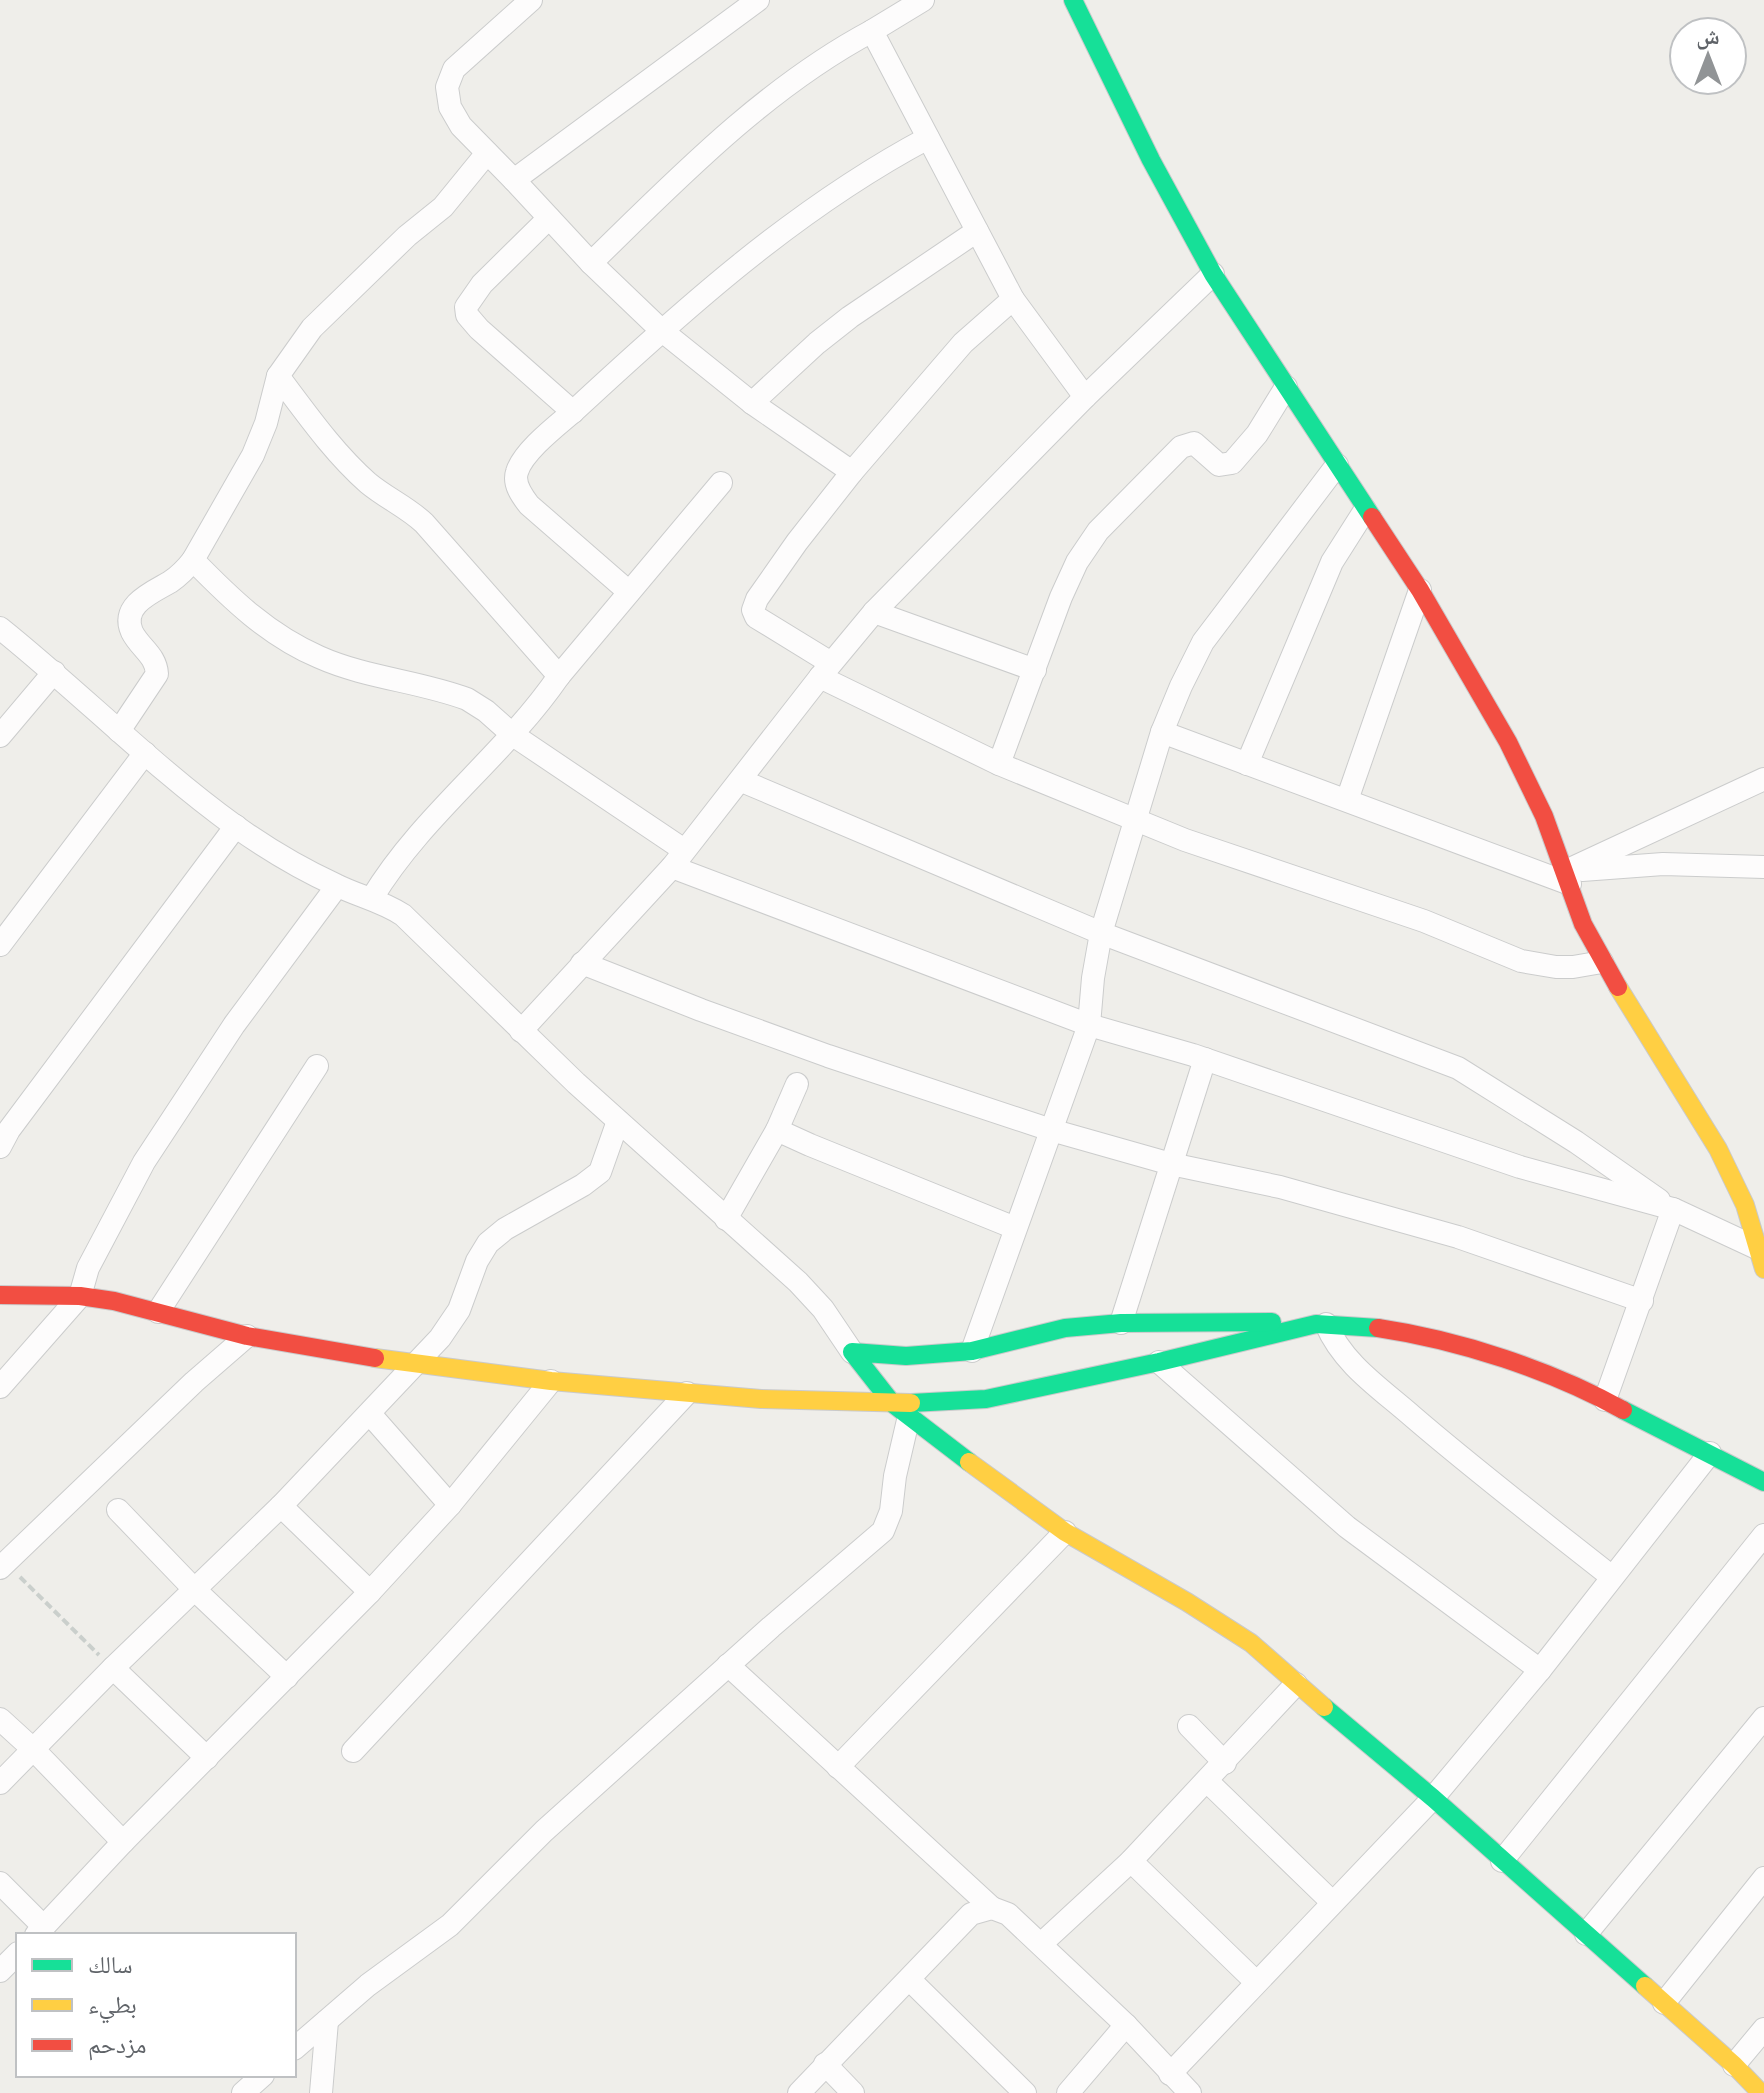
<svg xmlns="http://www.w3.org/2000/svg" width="1764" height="2093" viewBox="0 0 1764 2093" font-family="Montserrat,'Noto Naskh Arabic',sans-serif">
	<rect width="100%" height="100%" fill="#efeeea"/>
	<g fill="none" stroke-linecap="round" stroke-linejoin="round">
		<defs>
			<g id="street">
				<path d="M758 0 514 180 591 263C677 179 765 88 872 31"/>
				<path d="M487 153 443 207 407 236 312 328 278 376 266 423 253 455 193 560C231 599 268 635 319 657 366 678 419 681 467 699L486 711 513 735 684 850"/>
				<polyline points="514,180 461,126 450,107 447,87 454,69 531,0"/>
				<polyline points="549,218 482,284 466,307 467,315 479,329 573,412"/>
				<polyline points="591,263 661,330 752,403 852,472"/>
				<polyline points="1013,299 1085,397"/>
				<path d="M278 376C306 413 333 452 368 483 386 498 407 507 424 523L559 676"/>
				<polyline points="752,403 817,343 850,317 977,231"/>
				<path d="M629 592 529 505C522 496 513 484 517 472 523 451 559 424 575 410 684 309 796 208 928 138"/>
				<polyline points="874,612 1035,670"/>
				<path d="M0 628C80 692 152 766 235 826 266 848 301 869 336 885 358 896 382 901 403 915L576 1083 798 1282 823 1309 852 1352"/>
				<polyline points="831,663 756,617 753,610 757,599 797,542 852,472 963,343 1013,299 872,31 923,0"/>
				<polyline points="820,677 999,764 1185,840 1424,921 1521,961 1556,967 1573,967 1602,962"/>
				<path d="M119 731 157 674C156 655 140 648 132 632 120 605 153 592 170 582 179 576 186 569 193 560"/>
				<polyline points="1162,732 1570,884"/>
				<polyline points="0,736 54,672"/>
				<polyline points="999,764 1061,597 1077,562 1098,531 1181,447 1194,443 1219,465 1232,463 1257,434 1286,387"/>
				<polyline points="1247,764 1332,562 1365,510"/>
				<polyline points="742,781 1101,933 1458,1068 1576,1142 1659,1200"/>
				<polyline points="1347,800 1420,590"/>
				<polyline points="672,867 1089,1025 1193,1055 1520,1167 1673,1209"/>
				<polyline points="1582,870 1663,864 1764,867"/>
				<polyline points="1566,871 1764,779"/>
				<path d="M372 898C422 815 504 756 559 676L721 483"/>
				<polyline points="0,945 145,753"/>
				<polyline points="582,963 701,1010 828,1056 1051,1130 1171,1164 1280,1187 1458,1237 1642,1301"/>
				<polyline points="521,1031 672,867 820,677 874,612 1085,397 1213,274"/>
				<polyline points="777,1130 797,1084"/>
				<polyline points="0,1147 9,1130 236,826"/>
				<polyline points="726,1219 777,1130 810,1145 1015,1228"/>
				<polyline points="158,1312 317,1066"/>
				<polyline points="1121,1323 1205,1059"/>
				<path d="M1326 1324C1343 1364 1380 1388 1412 1416 1477 1472 1545 1524 1612 1577"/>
				<polyline points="972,1351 1089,1025 1093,978 1101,933 1162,732 1181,686 1203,642 1337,465"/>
				<polyline points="1159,1362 1347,1527 1540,1670"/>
				<polyline points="0,1387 80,1296 88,1268 144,1162 234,1025 337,886"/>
				<polyline points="1605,1400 1673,1209 1759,1249"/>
				<polyline points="370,1414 450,1505"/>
				<polyline points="281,1506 370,1592"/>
				<polyline points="118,1510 194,1589 287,1677"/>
				<polyline points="0,1568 194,1382 247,1336"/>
				<polyline points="728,1665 992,1908"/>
				<polyline points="113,1668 207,1758"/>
				<polyline points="0,1719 34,1750 123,1842"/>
				<polyline points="1189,1726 1225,1763"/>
				<polyline points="353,1751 687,1393"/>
				<polyline points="838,1767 1065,1532"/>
				<polyline points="1207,1781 1332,1902"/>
				<polyline points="0,1783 113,1668 281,1506 440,1338 459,1310 477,1261 488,1243 505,1229 583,1185 600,1172 618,1121"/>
				<polyline points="1131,1861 1256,1982"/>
				<polyline points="1502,1861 1764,1535"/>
				<polyline points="0,1883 44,1927"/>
				<polyline points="1586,1934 1764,1718"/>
				<polyline points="36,1935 123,1842 370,1592 450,1505 551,1381"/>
				<polyline points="1041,1944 1131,1861 1296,1684"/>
				<polyline points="0,1971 18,1953"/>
				<polyline points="910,1980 1025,2093"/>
				<polyline points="1664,2003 1764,1878"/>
				<polyline points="294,2049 368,1985 450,1925 544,1831 771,1627 883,1531 891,1511 895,1476 909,1416"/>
				<polyline points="825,2064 853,2093"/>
				<polyline points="1734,2065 1764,2029"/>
				<polyline points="1170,2074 1433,1798 1540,1670 1710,1453"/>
				<polyline points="243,2093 263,2075"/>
				<polyline points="321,2093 327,2021"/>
				<polyline points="799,2093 971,1914 992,1908 1008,1914 1126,2025 1190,2093"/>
				<polyline points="1068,2093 1126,2025"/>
			</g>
			<g id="fast">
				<polyline points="1073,0 1151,160 1213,274 1372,517"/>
				<polyline points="911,1403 986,1399 1159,1362 1316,1324 1378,1328"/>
				<polyline points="1623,1410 1764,1482"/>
				<polyline points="969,1462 892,1403 852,1352 906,1356 972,1351 1065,1328 1121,1323 1272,1322"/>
				<polyline points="1324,1707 1433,1798 1645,1986"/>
			</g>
			<g id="slow">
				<polyline points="1618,987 1718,1149 1745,1205 1764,1269"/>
				<polyline points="375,1358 551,1381 761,1399 911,1403"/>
				<polyline points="969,1462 1065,1532 1187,1602 1251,1643 1324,1707"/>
				<polyline points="1645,1986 1734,2065 1761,2093"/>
			</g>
			<g id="jam">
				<polyline points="1372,517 1420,590 1508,742 1544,816 1583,924 1618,987"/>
				<polyline points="0,1295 80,1296 114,1301 247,1336 375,1358"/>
				<path d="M1378 1328C1459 1340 1551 1370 1623 1410"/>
			</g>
		</defs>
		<!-- street casing -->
		<use href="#street" stroke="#cbcccc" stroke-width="24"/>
		<!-- fast casing -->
		<use href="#fast" stroke="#cacacb" stroke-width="20"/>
		<!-- slow casing -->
		<use href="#slow" stroke="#cacacb" stroke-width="20"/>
		<!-- jam casing -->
		<use href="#jam" stroke="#cacacb" stroke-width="20"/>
		<!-- path -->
		<polyline stroke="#cacfcc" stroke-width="4" stroke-dasharray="8 4" stroke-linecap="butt" points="20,1577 99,1655"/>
		<!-- street -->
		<use href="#street" stroke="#fdfcfc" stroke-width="22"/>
		<!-- fast -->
		<use href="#fast" stroke="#16e098" stroke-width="18"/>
		<!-- slow -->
		<use href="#slow" stroke="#ffcf43" stroke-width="18"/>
		<!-- jam -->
		<use href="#jam" stroke="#f24e42" stroke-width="18"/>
	</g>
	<!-- legend -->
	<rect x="16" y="1933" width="280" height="144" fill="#ffffff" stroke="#bfc1c3" stroke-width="2"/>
	<rect x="32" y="1959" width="40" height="12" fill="#16e098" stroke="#bfc1c3" stroke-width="2"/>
	<text x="88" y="1973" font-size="24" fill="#5f6368">سالك</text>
	<rect x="32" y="1999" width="40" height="12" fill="#ffcf43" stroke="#bfc1c3" stroke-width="2"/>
	<text x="88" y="2013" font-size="24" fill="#5f6368">بطيء</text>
	<rect x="32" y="2039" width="40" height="12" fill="#f24e42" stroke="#bfc1c3" stroke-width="2"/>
	<text x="88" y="2053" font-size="24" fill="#5f6368">مزدحم</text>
	<!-- north arrow -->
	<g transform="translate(1708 56)"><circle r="38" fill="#ffffff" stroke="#bfc1c3" stroke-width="2"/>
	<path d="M0-6L14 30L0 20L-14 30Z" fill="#919496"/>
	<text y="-12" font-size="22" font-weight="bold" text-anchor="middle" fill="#5f6368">ش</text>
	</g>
</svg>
